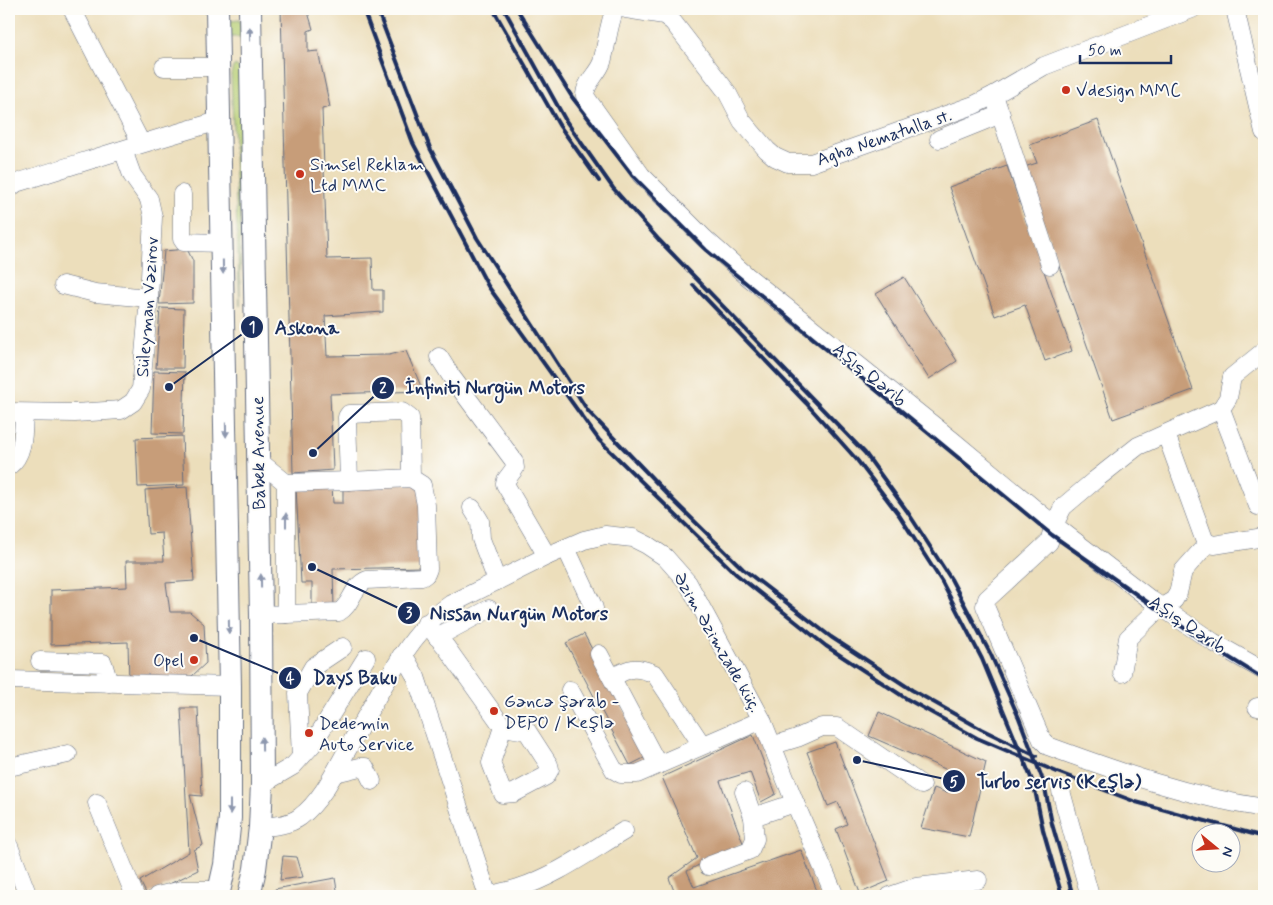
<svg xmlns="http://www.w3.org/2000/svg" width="1273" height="905" viewBox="0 0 1273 905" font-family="Mynerve,sans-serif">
	<rect width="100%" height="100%" fill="#fdfcf7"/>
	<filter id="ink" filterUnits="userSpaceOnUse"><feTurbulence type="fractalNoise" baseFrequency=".02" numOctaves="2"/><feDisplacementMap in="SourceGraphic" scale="10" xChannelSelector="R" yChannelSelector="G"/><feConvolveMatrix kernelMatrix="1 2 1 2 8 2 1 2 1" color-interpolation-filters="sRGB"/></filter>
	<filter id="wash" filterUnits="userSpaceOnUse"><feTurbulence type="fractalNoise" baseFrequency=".0096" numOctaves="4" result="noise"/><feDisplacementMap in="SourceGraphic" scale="20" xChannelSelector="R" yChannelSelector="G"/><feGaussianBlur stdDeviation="1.12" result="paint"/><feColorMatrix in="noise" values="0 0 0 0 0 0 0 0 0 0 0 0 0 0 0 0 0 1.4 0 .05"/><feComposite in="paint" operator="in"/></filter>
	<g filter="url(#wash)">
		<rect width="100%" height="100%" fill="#ecdebb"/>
		<!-- green -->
		<g fill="#b6cd72" stroke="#687e68">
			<polygon points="223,14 230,21 240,20 240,37 231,37 223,45"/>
			<polygon points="236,65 241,71 240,306 231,75 233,67"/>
		</g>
		<g id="blocks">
			<!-- building -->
			<g fill="#c79d79">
				<polygon points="281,9 307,9 313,29 308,31 308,52 318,51 330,107 322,109 327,259 372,258 373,290 383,290 383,312 325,316 327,356 389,355 406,351 423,391 330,394 333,470 293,473"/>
				<polygon points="1098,120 1193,390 1113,419 1024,167 1037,163 1030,145"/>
				<polygon points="1007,166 1072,351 1045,361 1025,305 995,316 949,187"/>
				<polygon points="187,249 193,261 193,303 159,304 164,251"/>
				<polygon points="904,277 957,361 929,379 876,294"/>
				<polygon points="160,308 184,309 183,368 156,368"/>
				<polygon points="154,371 185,372 183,434 152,433"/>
				<polygon points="182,436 184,485 138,487 136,438"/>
				<polygon points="420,484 422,567 333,569 334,609 312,609 312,583 301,583 296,487 332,486 333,503 343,503 343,486"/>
				<polygon points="187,487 194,581 166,583 170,612 190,612 204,624 206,663 192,676 129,682 128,642 51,645 51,590 127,587 126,561 164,561 162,533 148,534 145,490"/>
				<polygon points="584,634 648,756 630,765 566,643"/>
				<polygon points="181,708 198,708 202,796 190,795 203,845 194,850 198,870 147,895 140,881 189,852"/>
				<polygon points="879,712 986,762 969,837 921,828 934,788 947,793 952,772 869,736"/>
				<polygon points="753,735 776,794 761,802 750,772 720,781 743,843 687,871 694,887 801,850 819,896 676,896 669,878 697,858 662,777"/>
				<polygon points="835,742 889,881 860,893 836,829 847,824 838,802 828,806 807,752"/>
				<polygon points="283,856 297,857 303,877 280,880"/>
				<polygon points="335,878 338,896 276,896 275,889"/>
			</g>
		</g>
	</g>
	<g filter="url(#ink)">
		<use href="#blocks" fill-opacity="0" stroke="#646c7f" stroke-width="1"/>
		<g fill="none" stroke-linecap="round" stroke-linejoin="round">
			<defs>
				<g id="minor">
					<polyline points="72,9 141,143"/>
					<path d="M615 9C608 26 607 44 602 62 598 74 585 82 585 96L641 175 705 239 747 276 953 441 1054 525 1151 600 1213 642 1264 671"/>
					<polyline points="626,9 664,15 673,22 727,92 742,121 767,150 775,157 788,163 811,163 974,105 994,95 1044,66 1192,9"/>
					<polyline points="1235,9 1264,132"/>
					<polyline points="164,67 218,67"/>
					<polyline points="994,95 1050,265"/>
					<polyline points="939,139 1001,114"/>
					<path d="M9 189 16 183C84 162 151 140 219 121"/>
					<polyline points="182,194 182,239 184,242 222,243"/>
					<polyline points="63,285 95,293 149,298"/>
					<path d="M1264 351 1232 377 1228 398 1221 409 1138 446 1095 480 1063 507 1054 525 1049 542 987 599 985 606 1042 740 1048 746C1118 772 1191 797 1264 808"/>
					<polyline points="439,357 451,376 514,461 515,468 506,480 505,484 547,556"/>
					<polyline points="1221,409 1258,506"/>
					<polyline points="9,412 75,413 121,410 133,402 141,389 149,298 153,217 149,199 132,175 123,150"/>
					<polyline points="1166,434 1204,539 1208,543 1214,545 1264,537"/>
					<polyline points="259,461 286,483 286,614 261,615"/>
					<path d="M9 466C25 454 23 430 24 413"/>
					<polyline points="286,483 349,481"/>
					<polyline points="472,508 480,521 481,539 497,581"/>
					<polyline points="566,548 594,608"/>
					<path d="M286 614 339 612C352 605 352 586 367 580L422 577 426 574 428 569 426 505 422 485 411 478 349 481 347 417 349 414 402 412 410 418 411 478"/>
					<polyline points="426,623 446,647 503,727 527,731 549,765 550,769 546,776 514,793 503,794 491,763 503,727"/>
					<polyline points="437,637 489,609"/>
					<polyline points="599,654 658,765"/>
					<polyline points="401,656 407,661 416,677 488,896"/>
					<polyline points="40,661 103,663 109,683"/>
					<polyline points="1122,673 1128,638 1157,610 1174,600 1178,593 1183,571 1208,543"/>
					<path d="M612 678C629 667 636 666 655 674L702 745"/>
					<polyline points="9,680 230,686"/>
					<polyline points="570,690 614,770 621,774 637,774 762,720"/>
					<polyline points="1257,707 1264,707"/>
					<polyline points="774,745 797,738 822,727 837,727 922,785"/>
					<polyline points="301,757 298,693 313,667 343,647"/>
					<polyline points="9,767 68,754"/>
					<polyline points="335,773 360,767 365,767 372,781"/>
					<polyline points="262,784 293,766 312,745 366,658"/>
					<polyline points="1061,791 1090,896"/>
					<polyline points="744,792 753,817 795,803"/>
					<polyline points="97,803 135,896"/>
					<path d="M260 827C274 826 289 825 300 817 321 801 334 774 346 752 359 729 371 707 384 685 403 654 420 625 451 604L547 556 584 540 605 535 633 538 647 545 665 557 688 583 762 720 795 803 835 896"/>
					<polyline points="9,846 28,896"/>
					<polyline points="708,866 750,850 755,839 753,817"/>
					<polyline points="157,896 182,890 220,890"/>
					<path d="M488 896C498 893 508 891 518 888 556 876 590 851 624 831"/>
					<polyline points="890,896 916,887 978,880"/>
				</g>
				<g id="major">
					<polyline points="217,9 230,686 230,818 225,865 218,896"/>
					<polyline points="249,896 255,869 260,827 262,784 261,615 250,9"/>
				</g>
			</defs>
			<!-- minor casing -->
			<use href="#minor" stroke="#646c7f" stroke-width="19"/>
			<!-- major casing -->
			<use href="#major" stroke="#646c7f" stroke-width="24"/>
			<!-- minor -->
			<use href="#minor" stroke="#fff" stroke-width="18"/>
			<!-- major -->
			<use href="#major" stroke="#fff" stroke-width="22"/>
			<!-- rail -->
			<g stroke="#1b2f5e" stroke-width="4">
				<polyline points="363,9 413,143 488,286 599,440 736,574 826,646 907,699 977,738 1057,772 1136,802 1264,837"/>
				<polyline points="377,9 430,148 477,238 588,411 673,500 743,569 831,637 912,690 981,729 1036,756"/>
				<polyline points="493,9 559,125 599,181"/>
				<polyline points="504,9 566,121 613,188 659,240 865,453 907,511 951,579 991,655 1019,718 1044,783 1052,824 1073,896"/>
				<polyline points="517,9 572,97 632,175 706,250 1052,535 1204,642 1264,679"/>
				<polyline points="693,285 806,403 857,460 899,515 942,582 982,659 1034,785 1043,830 1062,896"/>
			</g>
		</g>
		<!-- one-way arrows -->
		<defs><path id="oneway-solid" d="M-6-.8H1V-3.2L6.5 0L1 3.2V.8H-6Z" transform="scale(1.25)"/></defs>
		<g fill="#8d97ae">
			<use href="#oneway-solid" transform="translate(250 34) rotate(-91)"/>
			<use href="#oneway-solid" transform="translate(223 267) rotate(89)"/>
			<use href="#oneway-solid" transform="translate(226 430) rotate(89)"/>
			<use href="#oneway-solid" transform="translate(286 520) rotate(-90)"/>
			<use href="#oneway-solid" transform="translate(261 581) rotate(-91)"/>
			<use href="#oneway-solid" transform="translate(229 627) rotate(89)"/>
			<use href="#oneway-solid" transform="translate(262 744) rotate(-91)"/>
			<use href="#oneway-solid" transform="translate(230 807) rotate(90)"/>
		</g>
	</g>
	<!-- markers -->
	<g fill="#c8321e" stroke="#fdfcf7" stroke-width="2">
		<circle cx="1066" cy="90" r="5"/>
		<circle cx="300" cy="174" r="5"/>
		<circle cx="194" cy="660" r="5"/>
		<circle cx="494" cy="711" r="5"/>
		<circle cx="309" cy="733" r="5"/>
	</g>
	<g text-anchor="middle" stroke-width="4" stroke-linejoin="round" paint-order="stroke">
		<!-- poi labels -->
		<g font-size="18" fill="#1b2f5e" stroke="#fdfcf7" text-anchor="start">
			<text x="1076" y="96">Vdesign MMC</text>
			<text x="310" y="170">Simsel Reklam<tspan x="310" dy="21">Ltd MMC</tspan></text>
			<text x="184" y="666" text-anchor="end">Opel</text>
			<text x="504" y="707">Gəncə Şərab -<tspan x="504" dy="21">DEPO / Keşlə</tspan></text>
			<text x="319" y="729">Dedemin<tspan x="319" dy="21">Auto Service</tspan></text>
		</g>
		<!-- street labels -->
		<g font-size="18" fill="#1b2f5e" stroke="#fdfcf7">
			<text transform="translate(884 137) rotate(-19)" y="6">Agha Nematulla st.</text>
			<text transform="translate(147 307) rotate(-86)" y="6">Süleyman Vəzirov</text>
			<text transform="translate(870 374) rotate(39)" y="6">Aşıq Qərib</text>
			<text transform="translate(258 453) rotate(-91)" y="6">Babek Avenue</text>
			<text transform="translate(1188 624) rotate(34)" y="6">Aşıq Qərib</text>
			<text transform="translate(718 642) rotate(60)" y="6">Əzim Əzimzade küç.</text>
		</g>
	</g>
	<!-- callouts -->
	<path fill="none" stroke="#1b2f5e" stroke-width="2" d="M169 387L252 327M313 453L383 388M312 567L409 613M194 638L290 678M857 760L954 781"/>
	<g fill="#1b2f5e" stroke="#fdfcf7" stroke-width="2">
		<circle cx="169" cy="387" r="5"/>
		<circle cx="313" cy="453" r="5"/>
		<circle cx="312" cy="567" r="5"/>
		<circle cx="194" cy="638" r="5"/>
		<circle cx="857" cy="760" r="5"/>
		<circle cx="252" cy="327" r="12"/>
		<circle cx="383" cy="388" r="12"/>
		<circle cx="409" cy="613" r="12"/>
		<circle cx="290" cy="678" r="12"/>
		<circle cx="954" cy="781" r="12"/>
	</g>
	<g font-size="15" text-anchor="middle" font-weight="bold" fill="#fff">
		<text x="252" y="332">1</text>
		<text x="383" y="393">2</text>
		<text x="409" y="618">3</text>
		<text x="290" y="683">4</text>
		<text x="954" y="787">5</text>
	</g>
	<g font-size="19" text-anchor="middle" font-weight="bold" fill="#1b2f5e" stroke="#fdfcf7" stroke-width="4" stroke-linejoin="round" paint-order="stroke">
		<text x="307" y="334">Askona</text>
		<text x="495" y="394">İnfiniti Nurgün Motors</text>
		<text x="519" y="620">Nissan Nurgün Motors</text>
		<text x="355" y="684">Days Baku</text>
		<text x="1059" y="788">Turbo servis (Keşlə)</text>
	</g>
	<!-- margin -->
	<rect width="1273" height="905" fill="none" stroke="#fdfcf7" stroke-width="30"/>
	<!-- north arrow -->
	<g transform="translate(1216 848) rotate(108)"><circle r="24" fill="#fdfcf7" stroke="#a3aaba"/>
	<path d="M0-4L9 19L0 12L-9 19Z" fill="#c8321e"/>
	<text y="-8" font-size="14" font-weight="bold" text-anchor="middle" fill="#1b2f5e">N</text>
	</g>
	<!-- scale -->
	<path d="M1080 55v8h91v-8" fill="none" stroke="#1b2f5e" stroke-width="2.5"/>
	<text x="1088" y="55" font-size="15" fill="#1b2f5e" stroke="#fdfcf7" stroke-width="4" paint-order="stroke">50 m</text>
</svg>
